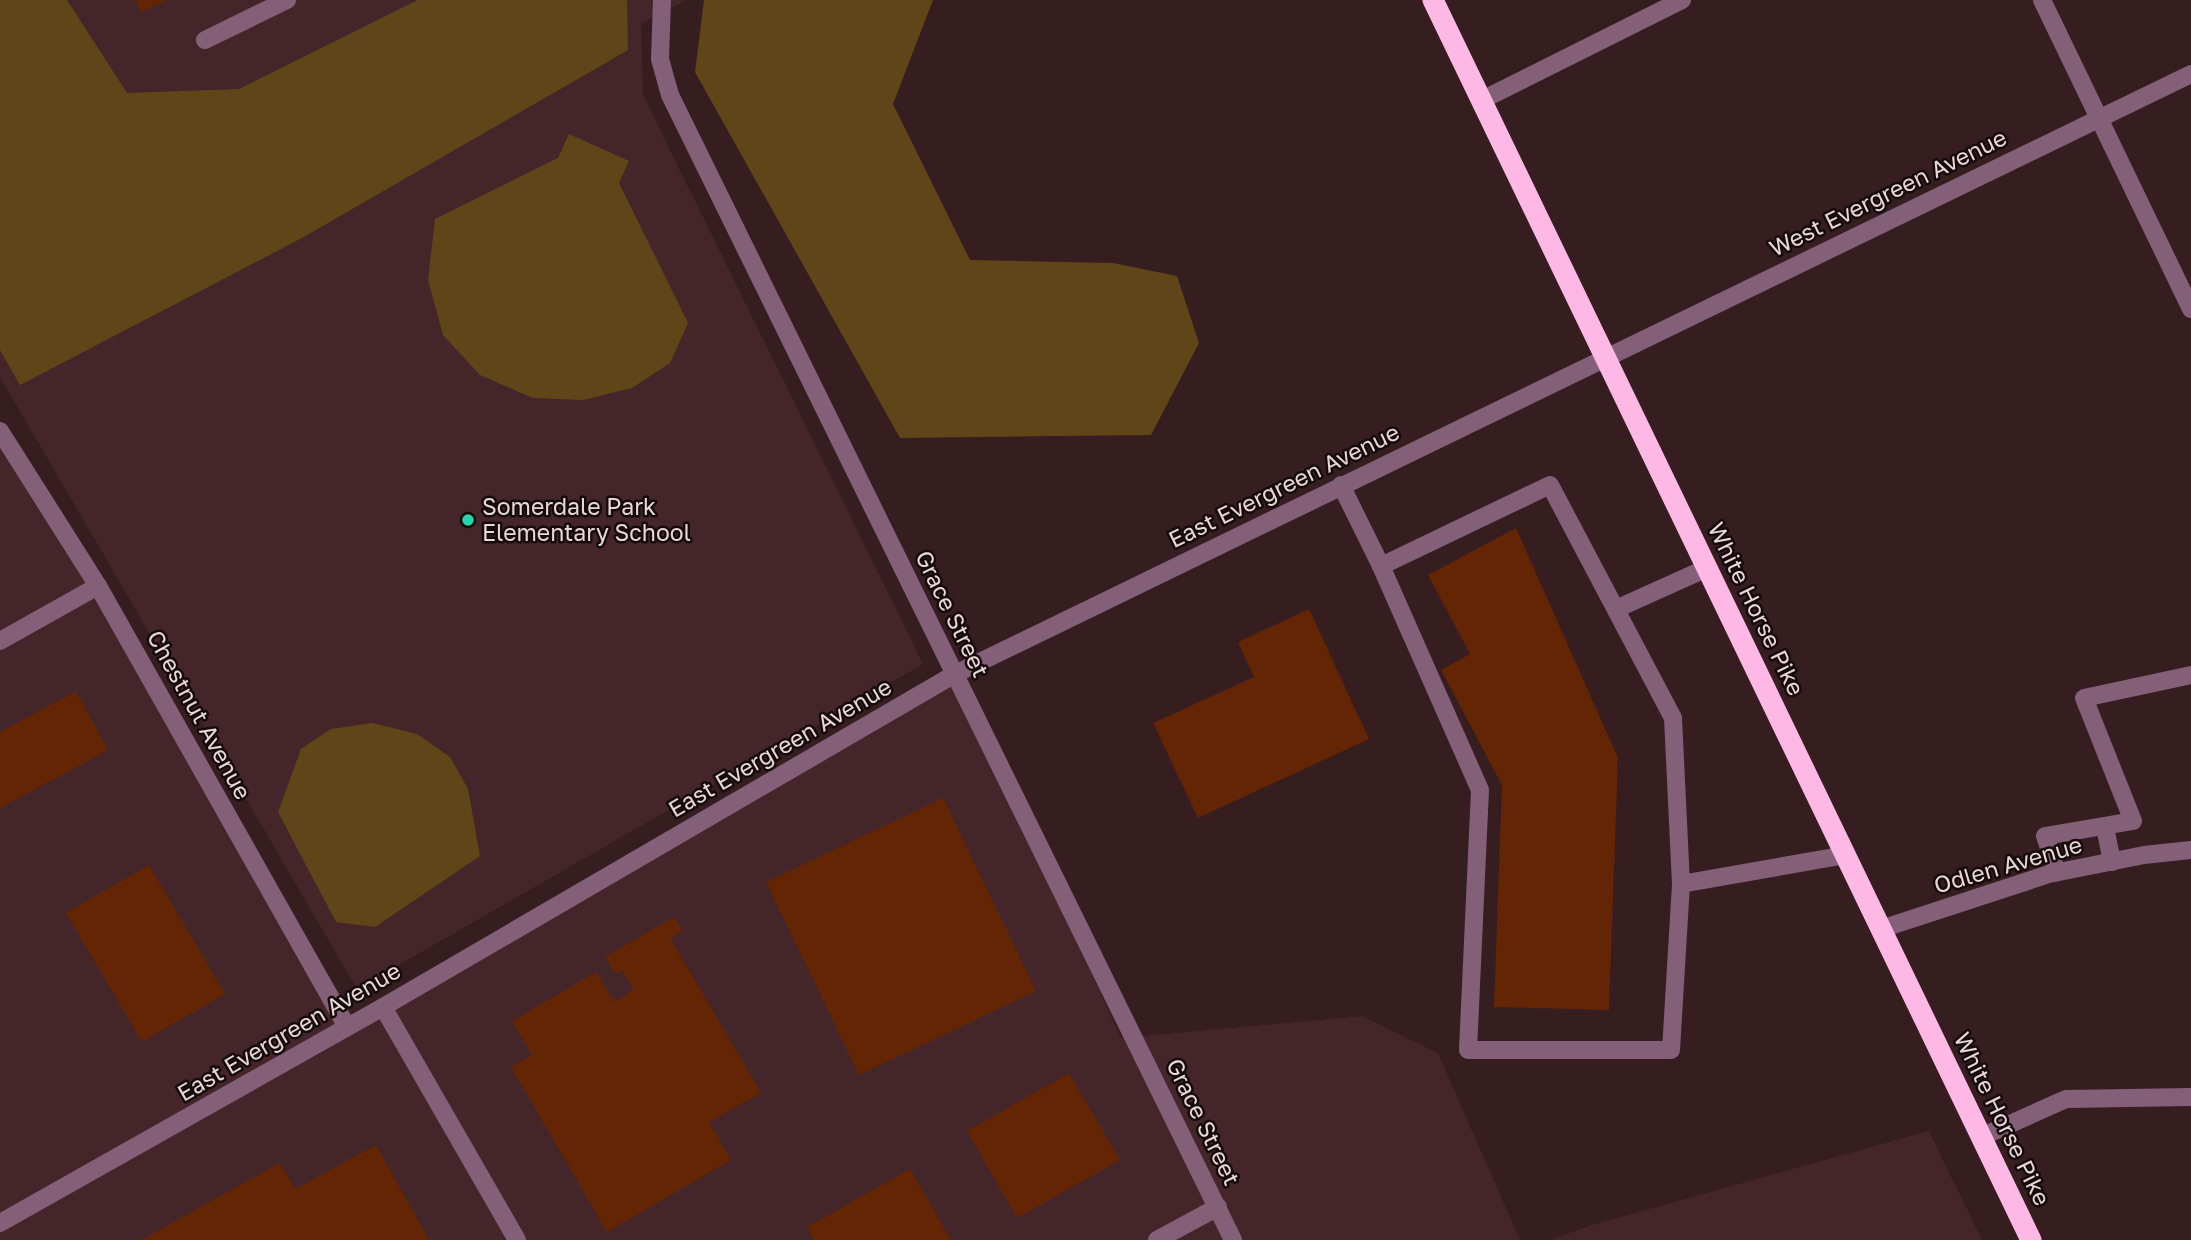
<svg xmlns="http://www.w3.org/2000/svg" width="2191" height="1240" viewBox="0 0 2191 1240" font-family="'Golos Text',sans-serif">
	<rect width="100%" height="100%" fill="#361d20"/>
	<!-- built -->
	<g fill="#44262a">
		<polygon points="0,0 687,0 641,23 643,95 923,664 357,989 0,377"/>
		<polygon points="0,438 98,586 356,1021 955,674 1121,1038 1362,1016 1438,1053 1520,1240 0,1240"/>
		<polygon points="1929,1131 1982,1240 1550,1240 1592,1225"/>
	</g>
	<!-- green -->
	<g fill="#604519">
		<polygon points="0,0 67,0 127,93 239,89 418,0 627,0 628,50 302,238 20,385 0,350"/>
		<polygon points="704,0 933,0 893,104 970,260 1113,263 1177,276 1199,343 1151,435 900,438 695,72"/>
		<polygon points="569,134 629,161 619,183 688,323 670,363 632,388 583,400 533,398 480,375 443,335 428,280 435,219 558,158"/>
		<polygon points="372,723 417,734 450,757 468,789 480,856 375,927 336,922 278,812 301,749 331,729"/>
	</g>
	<!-- building -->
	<g fill="#632503">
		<polygon points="135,0 167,0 141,12"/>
		<polygon points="1516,528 1618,758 1609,1010 1494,1007 1502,785 1441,670 1470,654 1428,575"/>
		<polygon points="1309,609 1369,739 1198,818 1153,723 1254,677 1238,642"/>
		<polygon points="76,691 108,750 0,808 0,732"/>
		<polygon points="943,798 1036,991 859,1075 766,882"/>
		<polygon points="149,865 225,994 142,1042 66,913"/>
		<polygon points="674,917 682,931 670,938 761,1093 709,1122 731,1160 607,1232 511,1067 532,1055 512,1021 596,972 614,1002 634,990 622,970 615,974 605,957"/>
		<polygon points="1069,1073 1120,1160 1017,1218 967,1131"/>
		<polygon points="376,1145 429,1240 141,1240 280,1163 295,1189"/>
		<polygon points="910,1169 951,1240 814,1240 807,1227"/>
	</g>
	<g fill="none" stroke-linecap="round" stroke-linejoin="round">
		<!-- minor -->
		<g stroke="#836077" stroke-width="18">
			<polyline points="662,0 660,59 670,95 1233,1240"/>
			<polyline points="2042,0 2191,309"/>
			<polyline points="205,40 287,0"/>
			<polyline points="1482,100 1682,0"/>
			<polyline points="0,431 98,586 347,1027"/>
			<polyline points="1341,485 1381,566 1480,790 1468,1050 1671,1050 1681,884 1846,855"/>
			<polyline points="1381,566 1550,485 1673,718 1681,884"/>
			<polyline points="1616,609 1707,568"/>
			<polyline points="0,641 98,586"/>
			<polyline points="2105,827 2112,862"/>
			<polyline points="2057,872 2045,836 2133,821 2084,698 2191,675"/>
			<polyline points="1881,929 2049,874 2144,855 2191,850"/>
			<polyline points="383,1007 517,1240"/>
			<polyline points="1981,1137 2066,1099 2191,1097"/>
			<polyline points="0,1223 383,1007 955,674 2191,74"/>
			<polyline points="1157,1240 1218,1207"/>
		</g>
		<!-- highway -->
		<polyline stroke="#feb8e6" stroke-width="21" points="1433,0 2031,1240"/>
	</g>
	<!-- markers -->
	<circle fill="#24d5ae" stroke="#160b0c" stroke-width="2.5" cx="468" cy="520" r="7"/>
	<g text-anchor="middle" stroke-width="5" stroke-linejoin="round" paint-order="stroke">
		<!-- street labels -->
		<g font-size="23" fill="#e8d7d8" stroke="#160b0c">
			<text transform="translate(1888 193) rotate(-26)" y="8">West Evergreen Avenue</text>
			<text transform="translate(1284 486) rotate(-26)" y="8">East Evergreen Avenue</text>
			<text transform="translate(1756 609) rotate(64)" y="8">White Horse Pike</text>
			<text transform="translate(952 614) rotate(64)" y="8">Grace Street</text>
			<text transform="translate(199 715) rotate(61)" y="8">Chestnut Avenue</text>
			<text transform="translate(780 748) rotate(-30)" y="8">East Evergreen Avenue</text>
			<text transform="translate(2008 865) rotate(-16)" y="8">Odlen Avenue</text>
			<text transform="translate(289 1032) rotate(-30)" y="8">East Evergreen Avenue</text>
			<text transform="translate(2002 1119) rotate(64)" y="8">White Horse Pike</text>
			<text transform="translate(1203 1122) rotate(64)" y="8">Grace Street</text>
		</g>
		<!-- poi labels -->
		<g font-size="23" fill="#e8d7d8" stroke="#160b0c" text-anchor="start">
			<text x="482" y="515">Somerdale Park<tspan x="482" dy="26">Elementary School</tspan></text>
		</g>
	</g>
</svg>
